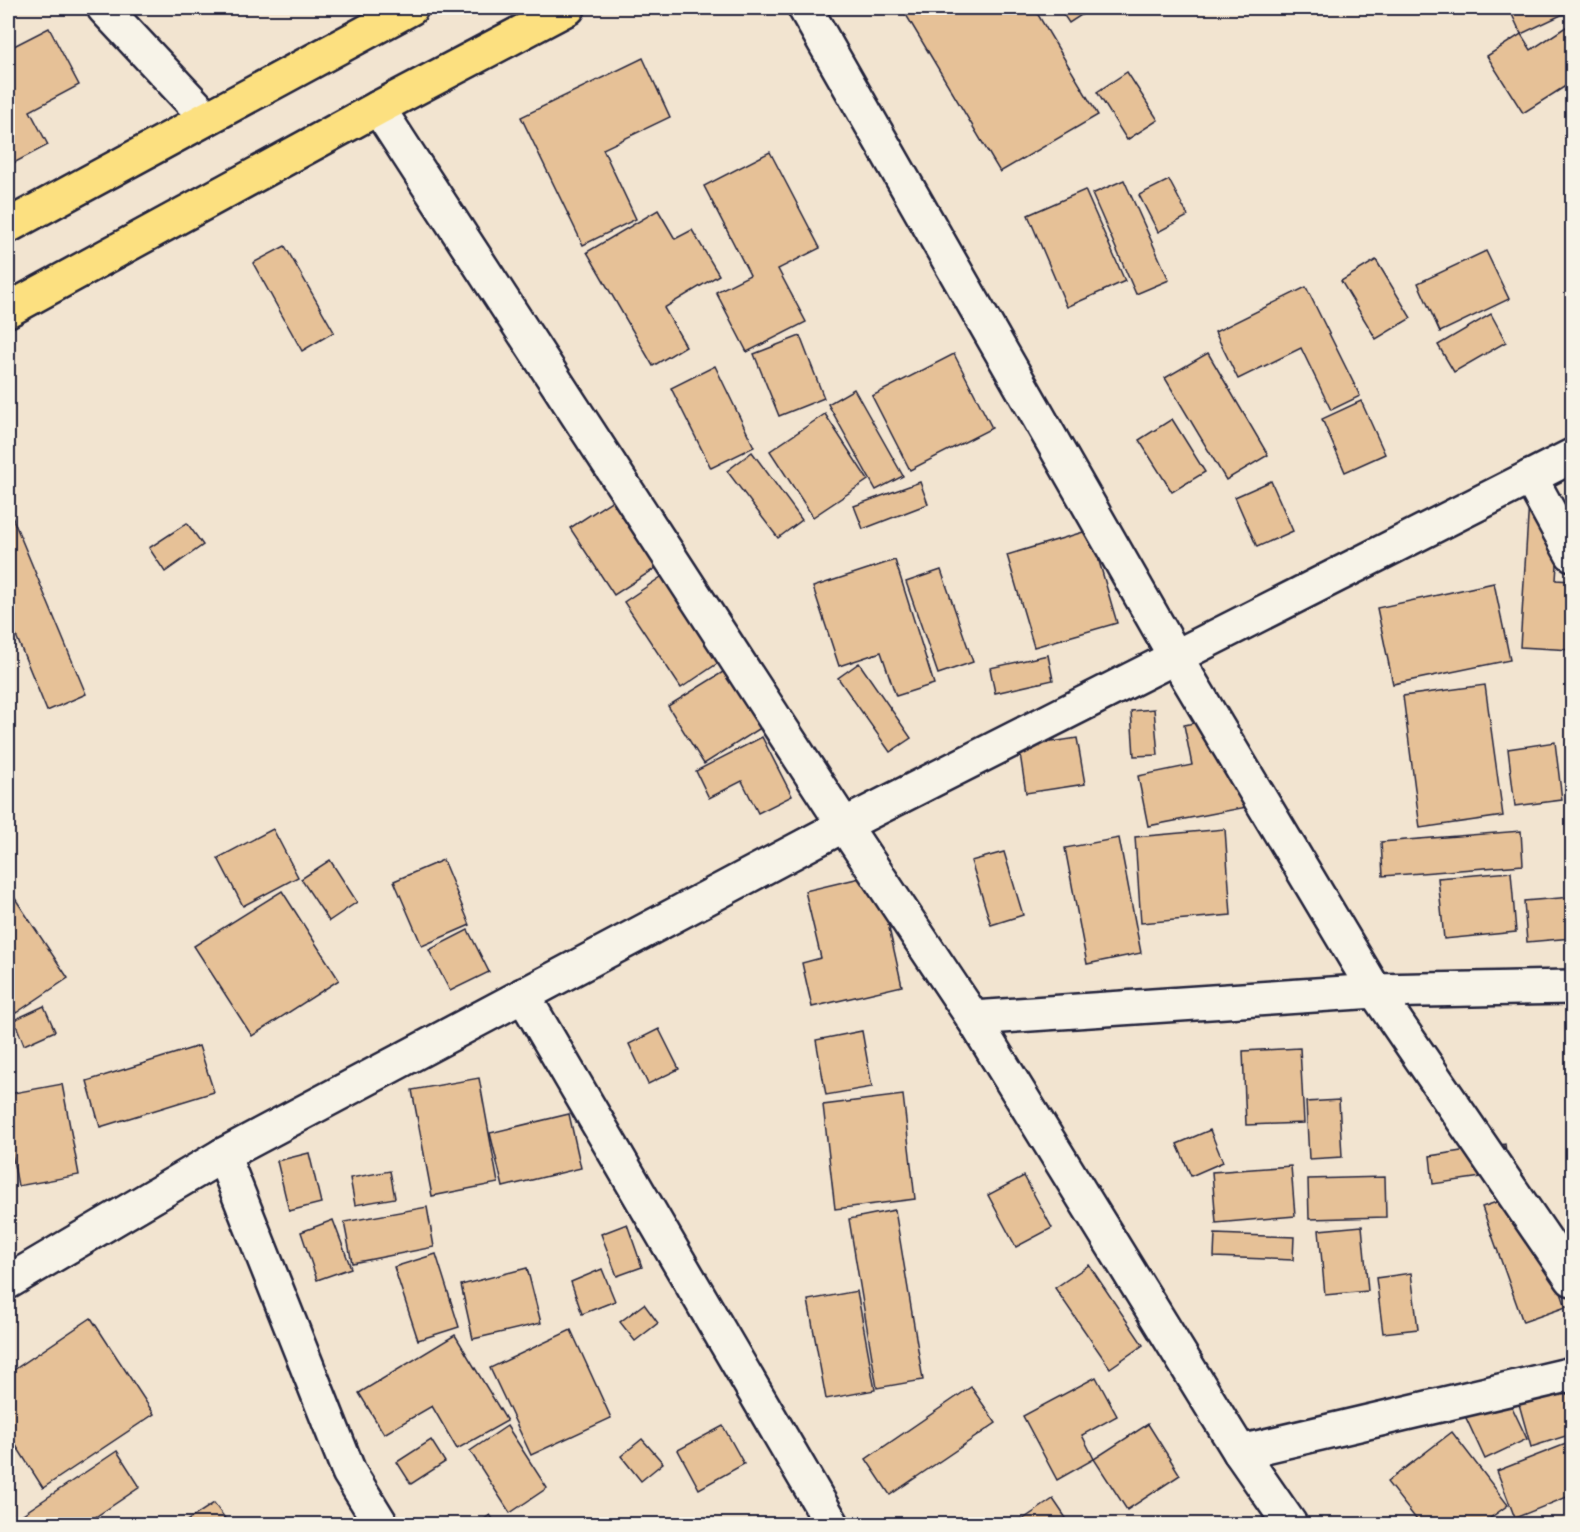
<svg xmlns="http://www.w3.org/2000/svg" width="1580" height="1532" viewBox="0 0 1580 1532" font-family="Caveat,sans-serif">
	<rect width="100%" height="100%" fill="#f2e4d0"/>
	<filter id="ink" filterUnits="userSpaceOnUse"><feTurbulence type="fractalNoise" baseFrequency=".0167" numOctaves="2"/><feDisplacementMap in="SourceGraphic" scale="12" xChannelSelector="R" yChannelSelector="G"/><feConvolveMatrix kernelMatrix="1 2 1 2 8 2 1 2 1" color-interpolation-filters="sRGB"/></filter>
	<g filter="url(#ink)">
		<!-- building -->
		<g fill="#e6c197" stroke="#22223b" stroke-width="1.5">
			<polygon points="902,8 1034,8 1098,115 1000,172"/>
			<polygon points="1059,8 1092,8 1069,23"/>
			<polygon points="1509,8 1572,8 1572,10 1521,34"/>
			<polygon points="1572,23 1572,82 1523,113 1487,56 1521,34 1531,50"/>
			<polygon points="49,28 79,85 30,111 48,145 8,166 8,49"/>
			<polygon points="643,58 670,117 603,149 636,219 583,245 521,117"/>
			<polygon points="1127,72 1158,120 1127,140 1097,92"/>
			<polygon points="770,152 820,248 778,269 806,322 747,352 716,292 750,275 704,186"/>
			<polygon points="1124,180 1169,280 1136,294 1092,194"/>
			<polygon points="1169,180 1188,216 1158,232 1139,195"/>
			<polygon points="1085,190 1125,281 1067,307 1028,215"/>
			<polygon points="658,210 675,239 692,230 719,275 664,308 686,346 653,366 587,252"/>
			<polygon points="285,246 334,332 302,351 253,263"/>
			<polygon points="1486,251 1509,299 1440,332 1418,283"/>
			<polygon points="1376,260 1411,318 1376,339 1341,281"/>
			<polygon points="1306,287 1360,396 1331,410 1301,348 1238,379 1215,332"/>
			<polygon points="1491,314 1506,342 1454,372 1438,345"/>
			<polygon points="800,336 824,398 779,416 754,354"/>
			<polygon points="1208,353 1268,455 1226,480 1165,378"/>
			<polygon points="954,354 992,428 910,470 872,396"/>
			<polygon points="715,366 754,447 711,468 671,388"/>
			<polygon points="854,389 903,476 876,490 828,404"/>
			<polygon points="1361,401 1385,454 1345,472 1322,419"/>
			<polygon points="825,414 868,480 813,517 770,451"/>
			<polygon points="1172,419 1205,472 1172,492 1139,440"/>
			<polygon points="752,452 802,520 778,538 727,471"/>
			<polygon points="1271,481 1293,531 1257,547 1235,497"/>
			<polygon points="920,482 928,504 863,529 854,506"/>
			<polygon points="619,496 662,564 614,595 570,528"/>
			<polygon points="1529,501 1561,503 1556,580 1572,581 1572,650 1520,647"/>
			<polygon points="8,507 86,694 47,711 8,616"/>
			<polygon points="187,523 203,545 165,572 149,548"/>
			<polygon points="1090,530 1117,623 1034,647 1007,555"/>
			<polygon points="895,560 934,684 896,696 881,652 839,666 813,587"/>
			<polygon points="941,570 973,662 938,674 906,582"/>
			<polygon points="664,575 721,661 681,688 624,602"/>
			<polygon points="1494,583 1510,660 1393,684 1377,608"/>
			<polygon points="1048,655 1053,680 995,693 990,668"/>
			<polygon points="859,663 911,738 890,752 838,678"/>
			<polygon points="731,667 767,724 704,764 668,706"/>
			<polygon points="1485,685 1503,816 1420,828 1403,696"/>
			<polygon points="1154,709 1158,755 1134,756 1131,711"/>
			<polygon points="1229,716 1247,807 1148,826 1138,776 1192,765 1184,725"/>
			<polygon points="762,737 792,796 758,813 742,781 709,798 696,771"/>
			<polygon points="1077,738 1085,784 1026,793 1019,747"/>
			<polygon points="1555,742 1562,800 1515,806 1508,749"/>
			<polygon points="273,829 298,877 243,906 218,858"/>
			<polygon points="1225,829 1231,915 1141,923 1135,837"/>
			<polygon points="1521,831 1523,865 1383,876 1381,842"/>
			<polygon points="1119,838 1141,953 1087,964 1065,848"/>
			<polygon points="1004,852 1023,915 991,925 971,861"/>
			<polygon points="330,860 357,902 329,921 301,879"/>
			<polygon points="443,860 470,925 422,946 394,881"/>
			<polygon points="1511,872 1516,932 1444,939 1438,878"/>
			<polygon points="877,874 902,986 812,1007 802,963 821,958 805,891"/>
			<polygon points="282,891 339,980 252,1036 194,946"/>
			<polygon points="14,897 68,978 16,1013 8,1001 8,901"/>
			<polygon points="1572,897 1572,938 1527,942 1524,901"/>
			<polygon points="468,930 489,972 450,991 429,950"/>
			<polygon points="44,1006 55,1031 24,1045 14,1020"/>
			<polygon points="659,1029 679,1069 648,1084 629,1044"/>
			<polygon points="862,1031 872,1087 826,1095 816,1040"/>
			<polygon points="199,1046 214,1092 100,1127 87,1081"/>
			<polygon points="1300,1048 1304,1123 1246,1125 1243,1051"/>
			<polygon points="479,1078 498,1183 432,1196 412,1090"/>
			<polygon points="62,1084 79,1175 18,1186 10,1143 8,1143 8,1094"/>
			<polygon points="903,1095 915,1199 835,1209 823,1105"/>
			<polygon points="1339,1100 1342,1157 1309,1159 1306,1102"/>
			<polygon points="569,1114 581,1168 503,1187 490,1133"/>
			<polygon points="1210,1130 1223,1162 1191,1176 1177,1144"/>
			<polygon points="1505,1144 1509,1173 1433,1184 1430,1156"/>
			<polygon points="309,1153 321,1203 289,1211 277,1161"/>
			<polygon points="1291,1166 1295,1216 1216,1223 1212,1172"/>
			<polygon points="390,1171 395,1198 355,1205 350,1178"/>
			<polygon points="1024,1176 1052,1228 1016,1247 988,1195"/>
			<polygon points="1385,1177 1386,1217 1309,1219 1308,1179"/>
			<polygon points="1526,1192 1566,1307 1523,1322 1482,1207"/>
			<polygon points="427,1207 434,1247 352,1263 344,1222"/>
			<polygon points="895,1210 923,1380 877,1388 849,1219"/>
			<polygon points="333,1220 351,1268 317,1280 301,1232"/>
			<polygon points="627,1224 642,1267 617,1276 601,1234"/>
			<polygon points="1362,1226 1368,1291 1325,1295 1319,1230"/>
			<polygon points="1215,1234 1294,1237 1293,1260 1214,1257"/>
			<polygon points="436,1254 459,1327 418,1340 394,1267"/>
			<polygon points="1089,1265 1143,1345 1110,1368 1055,1288"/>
			<polygon points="527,1268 541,1323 473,1339 461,1285"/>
			<polygon points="602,1269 615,1301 582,1314 571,1282"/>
			<polygon points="1411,1273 1418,1329 1383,1333 1376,1278"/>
			<polygon points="857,1291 875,1390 826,1399 808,1300"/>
			<polygon points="644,1304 658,1323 635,1341 620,1322"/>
			<polygon points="91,1318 154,1414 43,1488 8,1433 8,1374"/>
			<polygon points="571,1330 611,1418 531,1455 490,1368"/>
			<polygon points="455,1335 507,1421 457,1449 432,1406 384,1434 359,1393"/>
			<polygon points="1096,1377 1117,1416 1082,1435 1094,1459 1057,1480 1023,1416"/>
			<polygon points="971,1387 996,1423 890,1495 866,1459"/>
			<polygon points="1503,1388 1527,1439 1485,1459 1461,1407"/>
			<polygon points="1572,1388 1572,1434 1531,1447 1519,1404"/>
			<polygon points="1148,1424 1180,1475 1127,1510 1094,1459"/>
			<polygon points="507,1426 547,1488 510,1513 470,1451"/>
			<polygon points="723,1426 744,1464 699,1489 678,1450"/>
			<polygon points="1452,1432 1508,1505 1482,1524 1420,1524 1387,1482"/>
			<polygon points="642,1439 663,1463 641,1481 621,1456"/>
			<polygon points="431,1440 445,1462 411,1484 397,1462"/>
			<polygon points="1566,1444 1572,1462 1572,1495 1515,1518 1497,1471"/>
			<polygon points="117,1451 140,1487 85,1524 8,1524"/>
			<polygon points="1053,1499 1070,1524 1016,1524"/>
			<polygon points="214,1503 229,1524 182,1524"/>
			<polygon points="490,1515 497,1524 477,1524"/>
		</g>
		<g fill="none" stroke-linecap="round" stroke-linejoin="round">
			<defs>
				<g id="minor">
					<polyline points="104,8 207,118"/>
					<polyline points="805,8 1175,656 1375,991 1572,1279"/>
					<polyline points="1530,477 1572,554"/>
					<polyline points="523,995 832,1524"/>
					<polyline points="973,1018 1375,991 1572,987"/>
					<polyline points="223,1155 349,1472 381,1524"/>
					<polyline points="8,1282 223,1155 844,825 1572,456"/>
					<polyline points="1240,1452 1572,1374"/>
				</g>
				<polyline id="tertiary" points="378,108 844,825 973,1018 1240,1452 1290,1524"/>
				<g id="trunk">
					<polyline points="8,226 411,8"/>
					<polyline points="8,310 378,108 568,8"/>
				</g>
			</defs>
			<!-- minor casing -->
			<use href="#minor" stroke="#22223b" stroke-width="38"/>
			<!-- tertiary casing -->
			<use href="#tertiary" stroke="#22223b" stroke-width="38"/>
			<!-- trunk casing -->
			<use href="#trunk" stroke="#22223b" stroke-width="38"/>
			<!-- minor -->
			<use href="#minor" stroke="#f7f3e8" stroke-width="33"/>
			<!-- tertiary -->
			<use href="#tertiary" stroke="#f7f3e8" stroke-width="33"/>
			<!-- trunk -->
			<use href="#trunk" stroke="#fce080" stroke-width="33"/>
		</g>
	</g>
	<!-- margin -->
	<rect width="1580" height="1532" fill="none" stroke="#f7f3e8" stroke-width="30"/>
	<rect x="15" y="15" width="1550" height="1502" fill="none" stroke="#22223b" stroke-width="2" filter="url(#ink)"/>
</svg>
